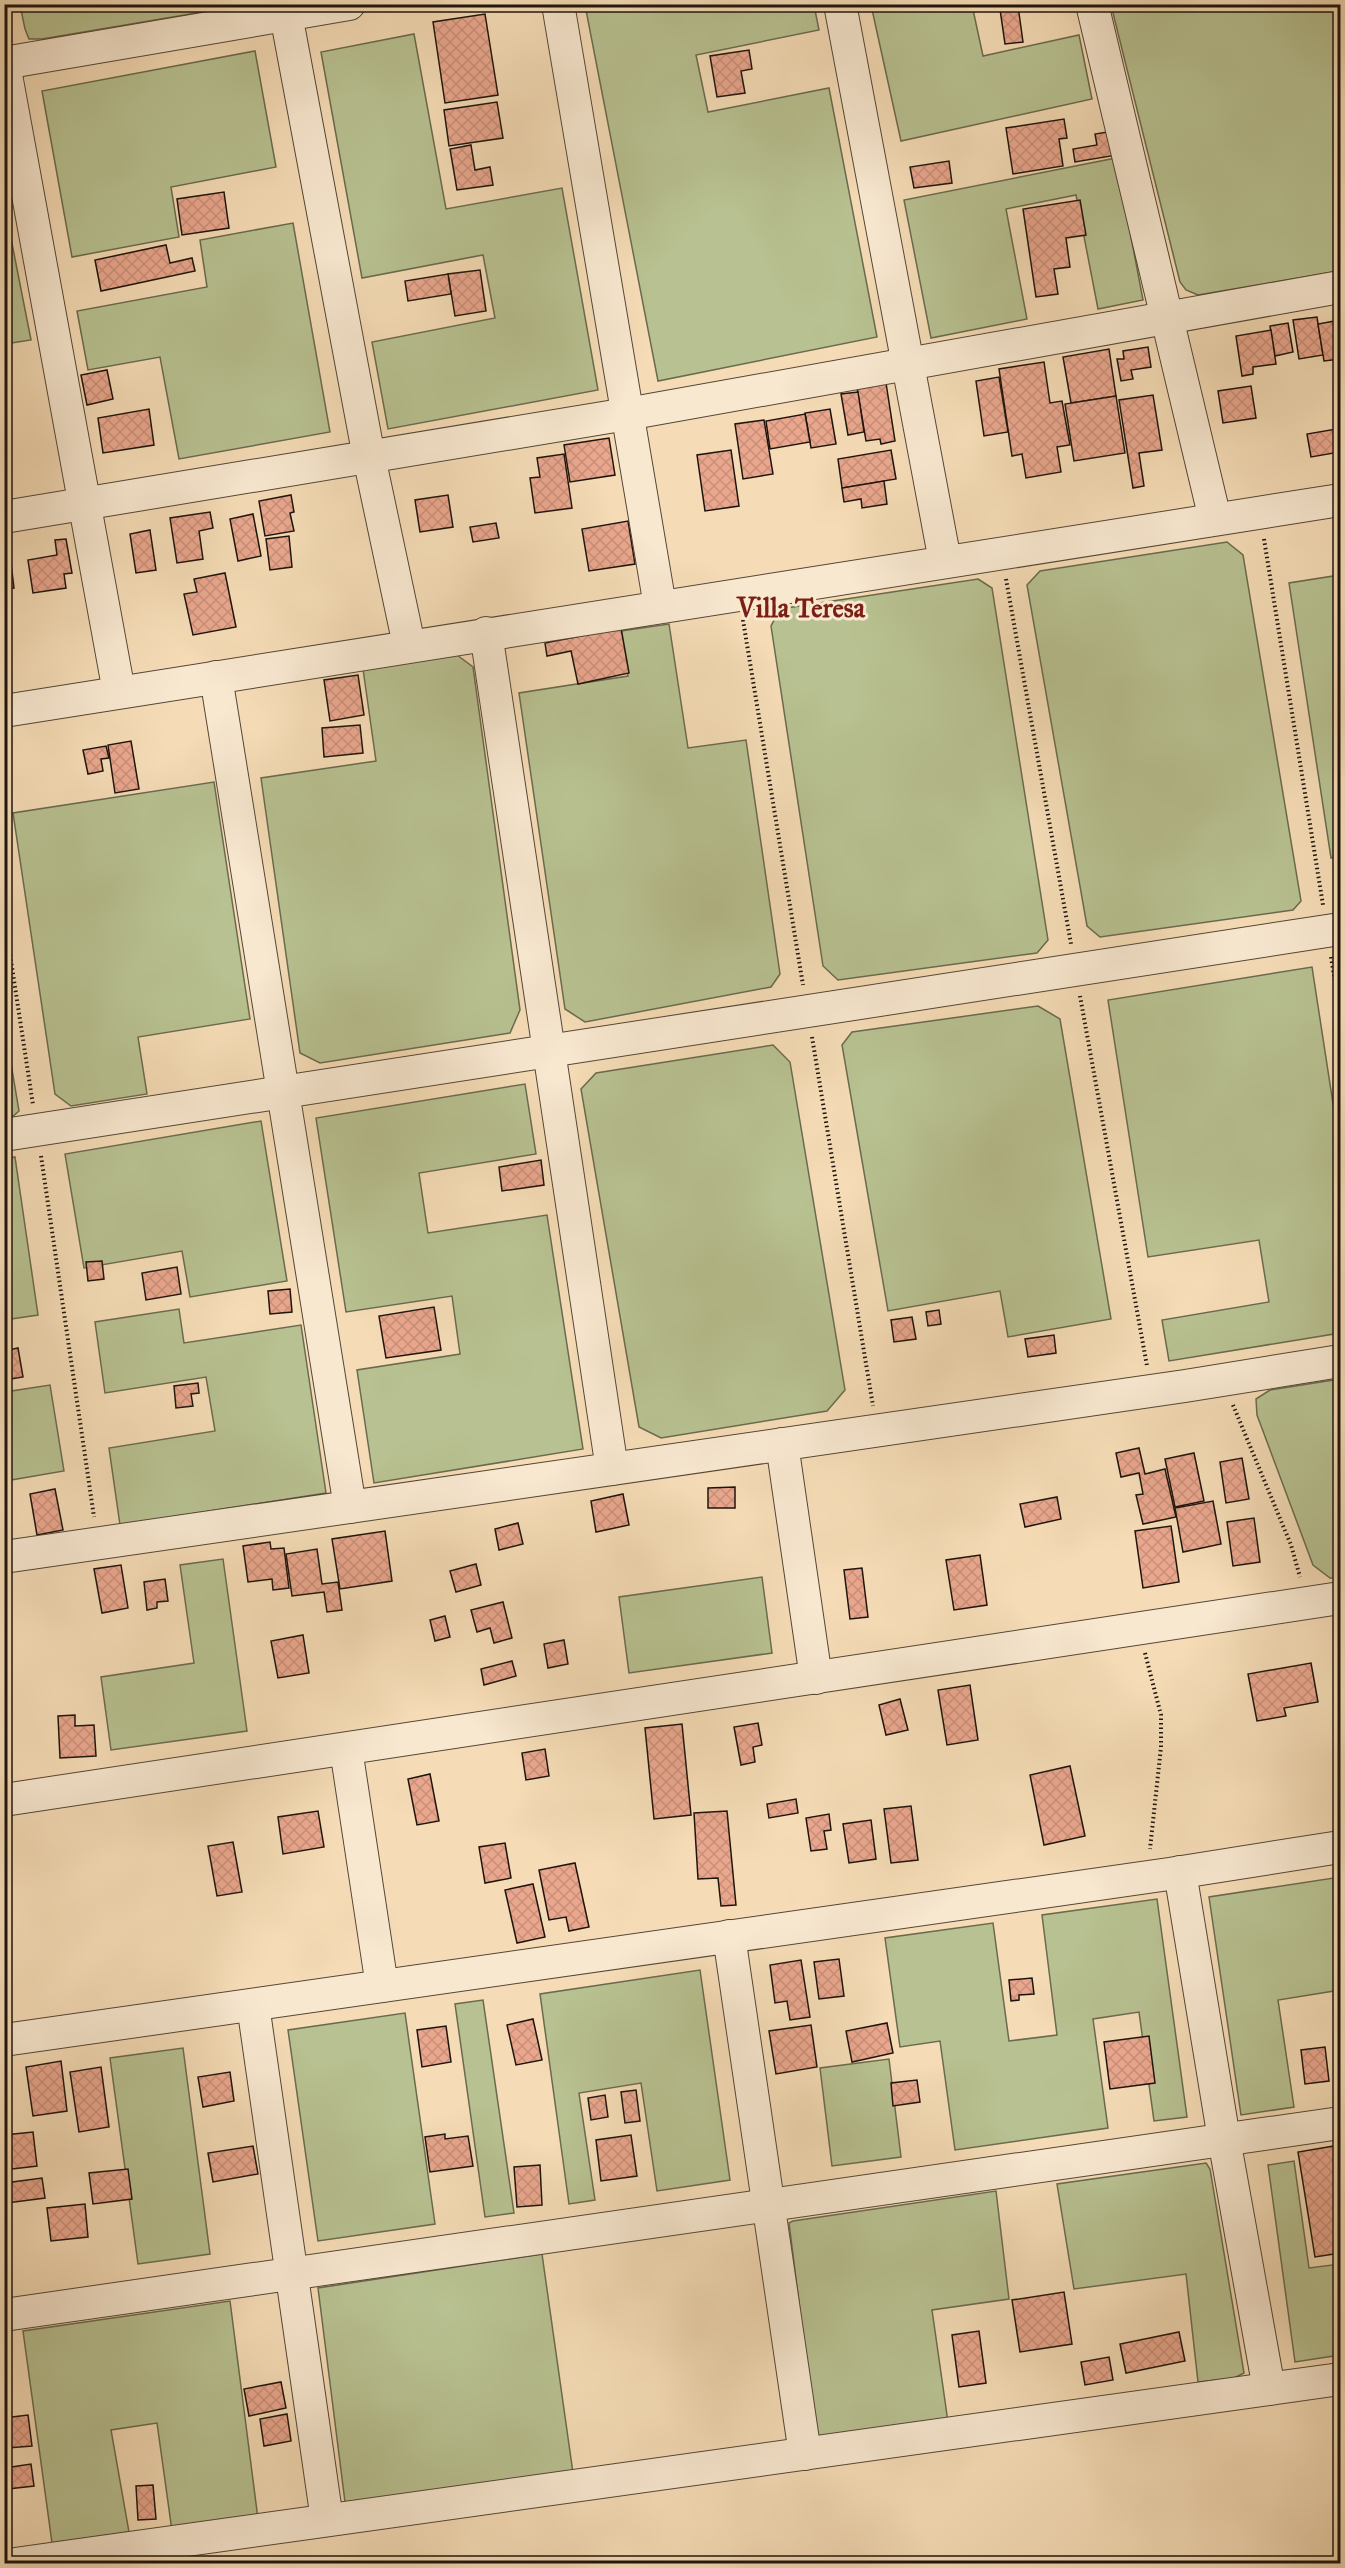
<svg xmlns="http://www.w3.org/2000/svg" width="1345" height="2568" viewBox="0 0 1345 2568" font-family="'IM FELL Great Primer',serif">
	<defs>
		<pattern id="building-cross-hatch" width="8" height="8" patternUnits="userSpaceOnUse" patternTransform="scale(1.5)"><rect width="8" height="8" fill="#eaa78e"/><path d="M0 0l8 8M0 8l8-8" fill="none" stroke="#c88f79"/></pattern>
	</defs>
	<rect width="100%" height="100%" fill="#f5dcb6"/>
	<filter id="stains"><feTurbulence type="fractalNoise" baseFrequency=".00333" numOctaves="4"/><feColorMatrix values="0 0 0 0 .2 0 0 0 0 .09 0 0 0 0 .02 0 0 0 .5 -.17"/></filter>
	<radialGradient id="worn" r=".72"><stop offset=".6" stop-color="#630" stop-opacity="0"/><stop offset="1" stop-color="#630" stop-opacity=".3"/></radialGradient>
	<!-- green -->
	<g fill="#b8c191" stroke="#6b6a4e" stroke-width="1.5">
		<polygon points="20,5 20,4 244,5 42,39 29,39 25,29"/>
		<polygon points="585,5 814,5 819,30 696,55 708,112 829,88 877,337 658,381"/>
		<polygon points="871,5 972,5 983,56 1079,35 1092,99 901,141"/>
		<polygon points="1111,5 1340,5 1340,271 1198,295 1186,290 1180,282"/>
		<polygon points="414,34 446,209 562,188 598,390 388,429 372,342 495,318 483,255 362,278 321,52"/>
		<polygon points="255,51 276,167 171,187 179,237 72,257 42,91"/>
		<polygon points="1116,158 1143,300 1098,309 1076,195 1006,209 1027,319 931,338 904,200"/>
		<polygon points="5,208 31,340 5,344 4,344"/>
		<polygon points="293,223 330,432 179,459 160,357 88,370 77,311 207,287 200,240"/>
		<polygon points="1227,542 1243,555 1301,901 1293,910 1100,937 1087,926 1027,585 1040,571"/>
		<polygon points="1340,575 1340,857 1331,858 1289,583"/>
		<polygon points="978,579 992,588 1048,940 1037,953 838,980 823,966 771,626 780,609"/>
		<polygon points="669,624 688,748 746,740 780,974 771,987 585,1022 565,1009 519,693 628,676 621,631"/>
		<polygon points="457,655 473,667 520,1010 510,1033 320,1063 300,1053 261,778 376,761 363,669"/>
		<polygon points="214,782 250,1019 138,1037 147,1094 71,1106 55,1094 13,813"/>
		<polygon points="1312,967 1340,1149 1340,1333 1169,1361 1162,1320 1269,1302 1259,1240 1148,1257 1108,1000"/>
		<polygon points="1038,1006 1060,1019 1111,1319 1008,1337 1000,1291 888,1311 842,1045 852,1032"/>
		<polygon points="4,1022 19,1111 11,1118 5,1119"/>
		<polygon points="773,1045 790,1062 845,1390 827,1411 661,1438 639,1427 581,1089 596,1073"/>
		<polygon points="525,1084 536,1154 419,1173 428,1233 547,1215 583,1449 374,1483 357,1370 460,1354 452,1296 346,1312 316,1118"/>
		<polygon points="261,1121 287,1281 190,1297 182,1251 84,1268 65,1154"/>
		<polygon points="15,1157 38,1315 5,1320 5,1159"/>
		<polygon points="179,1309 184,1343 301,1325 326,1493 120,1525 109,1448 215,1431 206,1377 105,1393 95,1322"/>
		<polygon points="1340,1379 1340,1578 1330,1578 1313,1565 1257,1415 1256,1399 1270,1390"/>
		<polygon points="50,1385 64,1471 5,1481 5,1392"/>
		<polygon points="223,1559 247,1731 111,1750 101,1677 194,1663 180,1565"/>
		<polygon points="762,1577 772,1653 629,1673 619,1597"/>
		<polygon points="1340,1877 1340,1990 1278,2000 1294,2107 1241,2115 1209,1897"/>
		<polygon points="1157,1899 1187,2117 1154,2121 1139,2012 1093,2019 1108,2128 955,2150 940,2041 900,2047 885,1938 993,1923 1009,2041 1057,2035 1042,1915"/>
		<polygon points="700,1970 730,2180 657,2191 641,2083 579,2093 595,2200 569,2204 540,1994"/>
		<polygon points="483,2000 514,2213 485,2217 455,2004"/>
		<polygon points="405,2013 435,2224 318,2241 288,2030"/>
		<polygon points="183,2048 210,2254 138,2264 110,2058"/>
		<polygon points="889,2059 901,2157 832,2166 820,2068"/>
		<polygon points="1294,2161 1309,2268 1340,2264 1340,2355 1295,2362 1268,2165"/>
		<polygon points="1206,2163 1210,2169 1244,2373 1234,2378 1198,2382 1186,2274 1074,2289 1057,2184"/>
		<polygon points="996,2191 1009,2299 932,2310 948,2422 821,2439 815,2429 789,2223 793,2221"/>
		<polygon points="542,2254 573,2473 345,2502 318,2288"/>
		<polygon points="230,2301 258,2519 172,2531 157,2423 111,2430 129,2532 52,2543 23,2331"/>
	</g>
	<!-- building -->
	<g fill="url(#building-cross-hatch)" stroke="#1e140c" stroke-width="1.5">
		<polygon points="1018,6 1023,42 1005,44 1000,9"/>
		<polygon points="485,14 498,95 445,103 433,22"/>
		<polygon points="749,50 752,69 741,71 745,93 717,97 710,56"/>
		<polygon points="497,102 503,138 449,146 444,110"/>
		<polygon points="1064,119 1067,138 1059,139 1063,166 1013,174 1006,128"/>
		<polygon points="1113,131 1117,155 1075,162 1073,149 1097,145 1095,134"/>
		<polygon points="471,145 475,170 490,167 493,185 457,190 450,149"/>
		<polygon points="949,161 952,183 914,188 910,167"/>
		<polygon points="224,192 229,228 182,235 177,199"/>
		<polygon points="1080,200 1086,235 1066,238 1070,267 1054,269 1058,294 1036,297 1023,209"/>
		<polygon points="166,245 170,263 192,258 195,271 101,291 95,260"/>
		<polygon points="480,270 486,311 455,316 448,274"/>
		<polygon points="448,274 451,294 408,301 405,281"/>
		<polygon points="1317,317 1323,355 1299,359 1293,320"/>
		<polygon points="1340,320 1340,359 1324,361 1318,324"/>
		<polygon points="1288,323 1293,352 1275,356 1270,326"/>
		<polygon points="1271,330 1276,364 1253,367 1253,374 1242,376 1236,336"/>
		<polygon points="1148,347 1151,367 1131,370 1133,379 1121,381 1117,359 1124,359 1123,351"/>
		<polygon points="1109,349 1116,396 1071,403 1063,357"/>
		<polygon points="1044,362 1050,403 1062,401 1070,445 1057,447 1061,472 1026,478 1022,454 1012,456 999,369"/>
		<polygon points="107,370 113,399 87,405 81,375"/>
		<polygon points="999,377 1008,432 984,436 976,381"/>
		<polygon points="886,383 895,441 881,444 880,439 866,441 857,388"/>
		<polygon points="1251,386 1256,418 1223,423 1218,391"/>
		<polygon points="858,392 864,432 848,435 841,394"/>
		<polygon points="1153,395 1162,450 1139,453 1144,486 1133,488 1119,400"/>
		<polygon points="1116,396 1125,453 1074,461 1065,404"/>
		<polygon points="149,409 154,445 103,453 98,418"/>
		<polygon points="830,409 836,444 811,448 805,413"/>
		<polygon points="805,414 810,442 770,449 766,421"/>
		<polygon points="764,420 773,474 743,479 735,424"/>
		<polygon points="1336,429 1340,452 1311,457 1307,434"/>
		<polygon points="609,438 615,475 570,482 564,445"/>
		<polygon points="731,450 739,506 705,511 697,455"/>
		<polygon points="891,450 896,479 842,488 838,459"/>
		<polygon points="564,454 572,508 535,513 530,478 540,477 537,458"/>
		<polygon points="884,481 887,504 862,508 861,499 844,502 842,488"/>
		<polygon points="291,495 294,512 290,513 294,531 265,536 259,501"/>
		<polygon points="448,495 453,527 420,532 415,500"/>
		<polygon points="210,512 213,528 199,531 203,559 177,563 170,518"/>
		<polygon points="253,514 261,556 238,561 230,519"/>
		<polygon points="628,521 635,564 589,571 582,529"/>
		<polygon points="496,523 499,538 473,542 470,527"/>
		<polygon points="150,530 156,570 136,573 130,534"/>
		<polygon points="289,536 292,567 270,570 266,539"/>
		<polygon points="66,539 72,573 64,574 66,588 33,593 28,560 57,555 55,540"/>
		<polygon points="11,563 14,588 4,589 4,564"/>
		<polygon points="225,573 236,627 193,635 184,594 197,592 194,579"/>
		<polygon points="621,628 629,673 578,684 571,651 547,656 545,643"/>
		<polygon points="358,675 364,715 330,721 324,680"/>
		<polygon points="360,725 363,753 324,757 322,728"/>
		<polygon points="131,741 139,789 115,793 108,745"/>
		<polygon points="106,746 109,758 101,759 103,771 88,774 83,750"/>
		<polygon points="541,1160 544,1185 502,1191 499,1167"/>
		<polygon points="102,1261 104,1279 88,1281 86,1262"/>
		<polygon points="177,1267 181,1294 146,1300 142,1273"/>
		<polygon points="290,1289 292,1312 270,1314 268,1291"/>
		<polygon points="434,1307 441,1350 386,1358 379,1316"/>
		<polygon points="939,1310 941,1324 928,1326 926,1312"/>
		<polygon points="912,1317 916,1339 894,1342 891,1320"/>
		<polygon points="1054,1335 1056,1353 1028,1357 1025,1339"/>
		<polygon points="18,1348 23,1377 4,1380 4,1351"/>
		<polygon points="198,1383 199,1393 191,1394 193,1406 176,1408 174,1386"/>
		<polygon points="1139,1448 1145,1474 1165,1469 1176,1517 1143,1524 1136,1495 1143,1494 1139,1473 1121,1477 1116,1453"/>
		<polygon points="1194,1453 1204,1501 1175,1507 1165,1459"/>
		<polygon points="1242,1458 1249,1499 1226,1503 1220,1462"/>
		<polygon points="735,1487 735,1508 708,1508 708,1488"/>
		<polygon points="55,1489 63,1530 37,1535 30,1494"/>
		<polygon points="623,1494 629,1525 596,1532 591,1501"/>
		<polygon points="1057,1497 1061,1519 1025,1527 1020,1504"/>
		<polygon points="1213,1501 1221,1544 1183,1552 1175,1508"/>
		<polygon points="1254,1518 1260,1562 1233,1566 1227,1522"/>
		<polygon points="518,1523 523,1544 499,1550 495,1529"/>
		<polygon points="1171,1526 1179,1582 1143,1588 1135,1531"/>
		<polygon points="385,1531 392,1581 340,1589 332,1539"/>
		<polygon points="270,1542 271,1549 284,1548 289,1588 273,1590 272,1579 248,1582 243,1546"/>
		<polygon points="317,1549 322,1584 338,1582 342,1610 327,1612 324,1592 292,1596 286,1554"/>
		<polygon points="980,1555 987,1605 954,1610 946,1560"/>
		<polygon points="476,1564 481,1585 456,1592 450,1571"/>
		<polygon points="121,1565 128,1608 102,1613 94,1569"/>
		<polygon points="862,1568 868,1617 850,1619 844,1570"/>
		<polygon points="165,1579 168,1601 157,1602 157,1608 147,1610 144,1582"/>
		<polygon points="503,1602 512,1638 494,1643 490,1628 477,1632 471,1610"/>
		<polygon points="445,1616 450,1637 435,1641 430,1620"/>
		<polygon points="303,1635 309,1673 278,1678 271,1641"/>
		<polygon points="564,1640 568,1664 548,1668 544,1644"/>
		<polygon points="512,1661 516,1676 484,1685 481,1669"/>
		<polygon points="1311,1663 1318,1702 1284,1708 1286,1716 1257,1721 1248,1674"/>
		<polygon points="970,1685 978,1740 947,1745 938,1690"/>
		<polygon points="900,1699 908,1730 886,1735 879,1705"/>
		<polygon points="75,1715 75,1726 94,1725 96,1756 60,1758 58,1716"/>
		<polygon points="758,1723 762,1745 753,1747 755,1762 741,1765 734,1727"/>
		<polygon points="682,1724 691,1815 654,1819 645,1728"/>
		<polygon points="545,1749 549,1776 526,1780 522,1753"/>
		<polygon points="1070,1766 1085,1836 1044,1845 1030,1775"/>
		<polygon points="430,1774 439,1821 417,1825 408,1779"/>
		<polygon points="796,1799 798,1813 769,1818 767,1804"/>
		<polygon points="911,1806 918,1860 891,1863 884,1809"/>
		<polygon points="318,1811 324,1847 283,1854 278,1817"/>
		<polygon points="727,1811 736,1905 721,1906 718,1878 698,1879 694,1813"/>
		<polygon points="829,1814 831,1830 824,1831 827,1849 811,1851 806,1818"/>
		<polygon points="871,1820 876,1859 849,1863 843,1824"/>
		<polygon points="233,1842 242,1892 217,1896 208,1846"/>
		<polygon points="505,1843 511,1878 485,1883 479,1847"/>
		<polygon points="575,1863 589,1927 569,1931 566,1917 549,1920 539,1870"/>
		<polygon points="533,1884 545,1937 517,1943 505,1890"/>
		<polygon points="839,1959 844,1996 819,1999 814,1962"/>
		<polygon points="801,1960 810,2017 790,2020 787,2001 775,2003 770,1965"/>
		<polygon points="1032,1978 1034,1994 1019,1995 1019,2000 1011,2001 1009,1980"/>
		<polygon points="533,2019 542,2060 516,2065 507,2025"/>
		<polygon points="887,2023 893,2053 852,2062 846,2031"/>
		<polygon points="811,2025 817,2067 776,2074 769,2031"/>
		<polygon points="446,2026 451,2062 422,2067 417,2030"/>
		<polygon points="1149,2036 1155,2083 1110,2089 1104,2042"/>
		<polygon points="1325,2047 1329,2081 1305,2084 1301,2050"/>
		<polygon points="61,2061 67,2111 33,2116 26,2067"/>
		<polygon points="101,2067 109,2127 79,2132 70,2072"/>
		<polygon points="230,2072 234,2101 203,2107 198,2077"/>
		<polygon points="917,2080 920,2102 893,2106 891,2083"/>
		<polygon points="636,2090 640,2121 625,2123 621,2092"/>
		<polygon points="605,2095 608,2117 591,2120 588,2098"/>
		<polygon points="33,2132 37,2166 4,2170 4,2135"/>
		<polygon points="445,2134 445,2139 468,2136 473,2166 430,2172 425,2137"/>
		<polygon points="631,2135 637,2176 601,2181 596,2140"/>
		<polygon points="1340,2145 1340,2229 1337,2229 1340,2253 1315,2257 1298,2152"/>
		<polygon points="253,2146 258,2174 213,2182 208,2153"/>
		<polygon points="540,2165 542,2205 517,2207 514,2167"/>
		<polygon points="128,2169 132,2199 93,2204 89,2173"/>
		<polygon points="42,2178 45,2198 7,2203 5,2183"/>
		<polygon points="85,2204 88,2237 51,2241 47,2208"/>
		<polygon points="1064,2292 1072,2344 1020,2352 1012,2300"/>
		<polygon points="979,2331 986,2383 959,2387 952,2335"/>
		<polygon points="1179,2332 1185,2361 1126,2373 1120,2344"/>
		<polygon points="1109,2357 1113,2380 1085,2385 1081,2362"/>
		<polygon points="281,2382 286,2408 249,2416 244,2389"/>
		<polygon points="287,2414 291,2441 264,2446 260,2419"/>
		<polygon points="28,2415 32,2446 7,2448 4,2418"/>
		<polygon points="31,2464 34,2486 8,2489 5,2468"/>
		<polygon points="153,2485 156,2519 138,2520 136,2486"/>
	</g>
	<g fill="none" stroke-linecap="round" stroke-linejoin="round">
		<defs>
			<g id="minor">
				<polyline points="284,4 369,457 409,645"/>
				<polyline points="558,4 660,606"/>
				<polyline points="840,4 945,561"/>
				<polyline points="1092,4 1215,519"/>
				<polyline points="4,63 349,4"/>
				<polyline points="4,64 119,692"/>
				<polyline points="4,517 627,414 1340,287"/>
				<polyline points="486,633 612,1469"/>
				<polyline points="216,677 350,1507"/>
				<polyline points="4,711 1340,500"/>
				<polyline points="4,1135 1340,929"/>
				<polyline points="782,1444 816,1678"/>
				<polyline points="4,1557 1185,1386 1340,1361"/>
				<polyline points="346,1749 382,1986"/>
				<polyline points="4,1800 1340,1598"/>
				<polyline points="1180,1872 1224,2139 1269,2389"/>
				<polyline points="729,1936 805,2454"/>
				<polyline points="253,2005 327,2520"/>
				<polyline points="4,2040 1169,1874 1340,1847"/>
				<polyline points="4,2315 1340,2123"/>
				<polyline points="15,2564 1340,2379"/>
			</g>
		</defs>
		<!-- minor casing -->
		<use href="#minor" stroke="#544636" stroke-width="34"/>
		<!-- path -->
		<g stroke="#1e140c" stroke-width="4" stroke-dasharray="1.5 3" stroke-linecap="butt">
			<polyline points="1264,539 1323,905"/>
			<polyline points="1006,579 1071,944"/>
			<polyline points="743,620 803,985"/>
			<polyline points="4,915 33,1105"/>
			<polyline points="1331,957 1340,1012"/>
			<polyline points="1080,996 1147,1366"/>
			<polyline points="812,1037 873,1406"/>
			<polyline points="41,1156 94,1517"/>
			<polyline points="1233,1405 1291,1545 1300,1577"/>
			<polyline points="1145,1653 1161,1715 1161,1747 1150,1849"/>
		</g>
		<!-- minor -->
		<use href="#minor" stroke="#f8e8d0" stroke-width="32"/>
	</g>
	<g text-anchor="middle" stroke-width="6" stroke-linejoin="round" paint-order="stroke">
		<!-- district labels -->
		<g font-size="27" font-weight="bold" fill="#7a1f14" stroke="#f8e8d0">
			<text x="801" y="617">Villa Teresa</text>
		</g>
	</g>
	<!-- margin -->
	<rect width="1345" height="2568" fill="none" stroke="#f5dcb6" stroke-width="24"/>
	<rect x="6" y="6" width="1333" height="2556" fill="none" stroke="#1e140c" stroke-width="3"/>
	<rect x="12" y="12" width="1321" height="2544" fill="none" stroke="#1e140c" stroke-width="1.5"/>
	<rect width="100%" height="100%" filter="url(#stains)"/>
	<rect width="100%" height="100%" fill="url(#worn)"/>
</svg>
